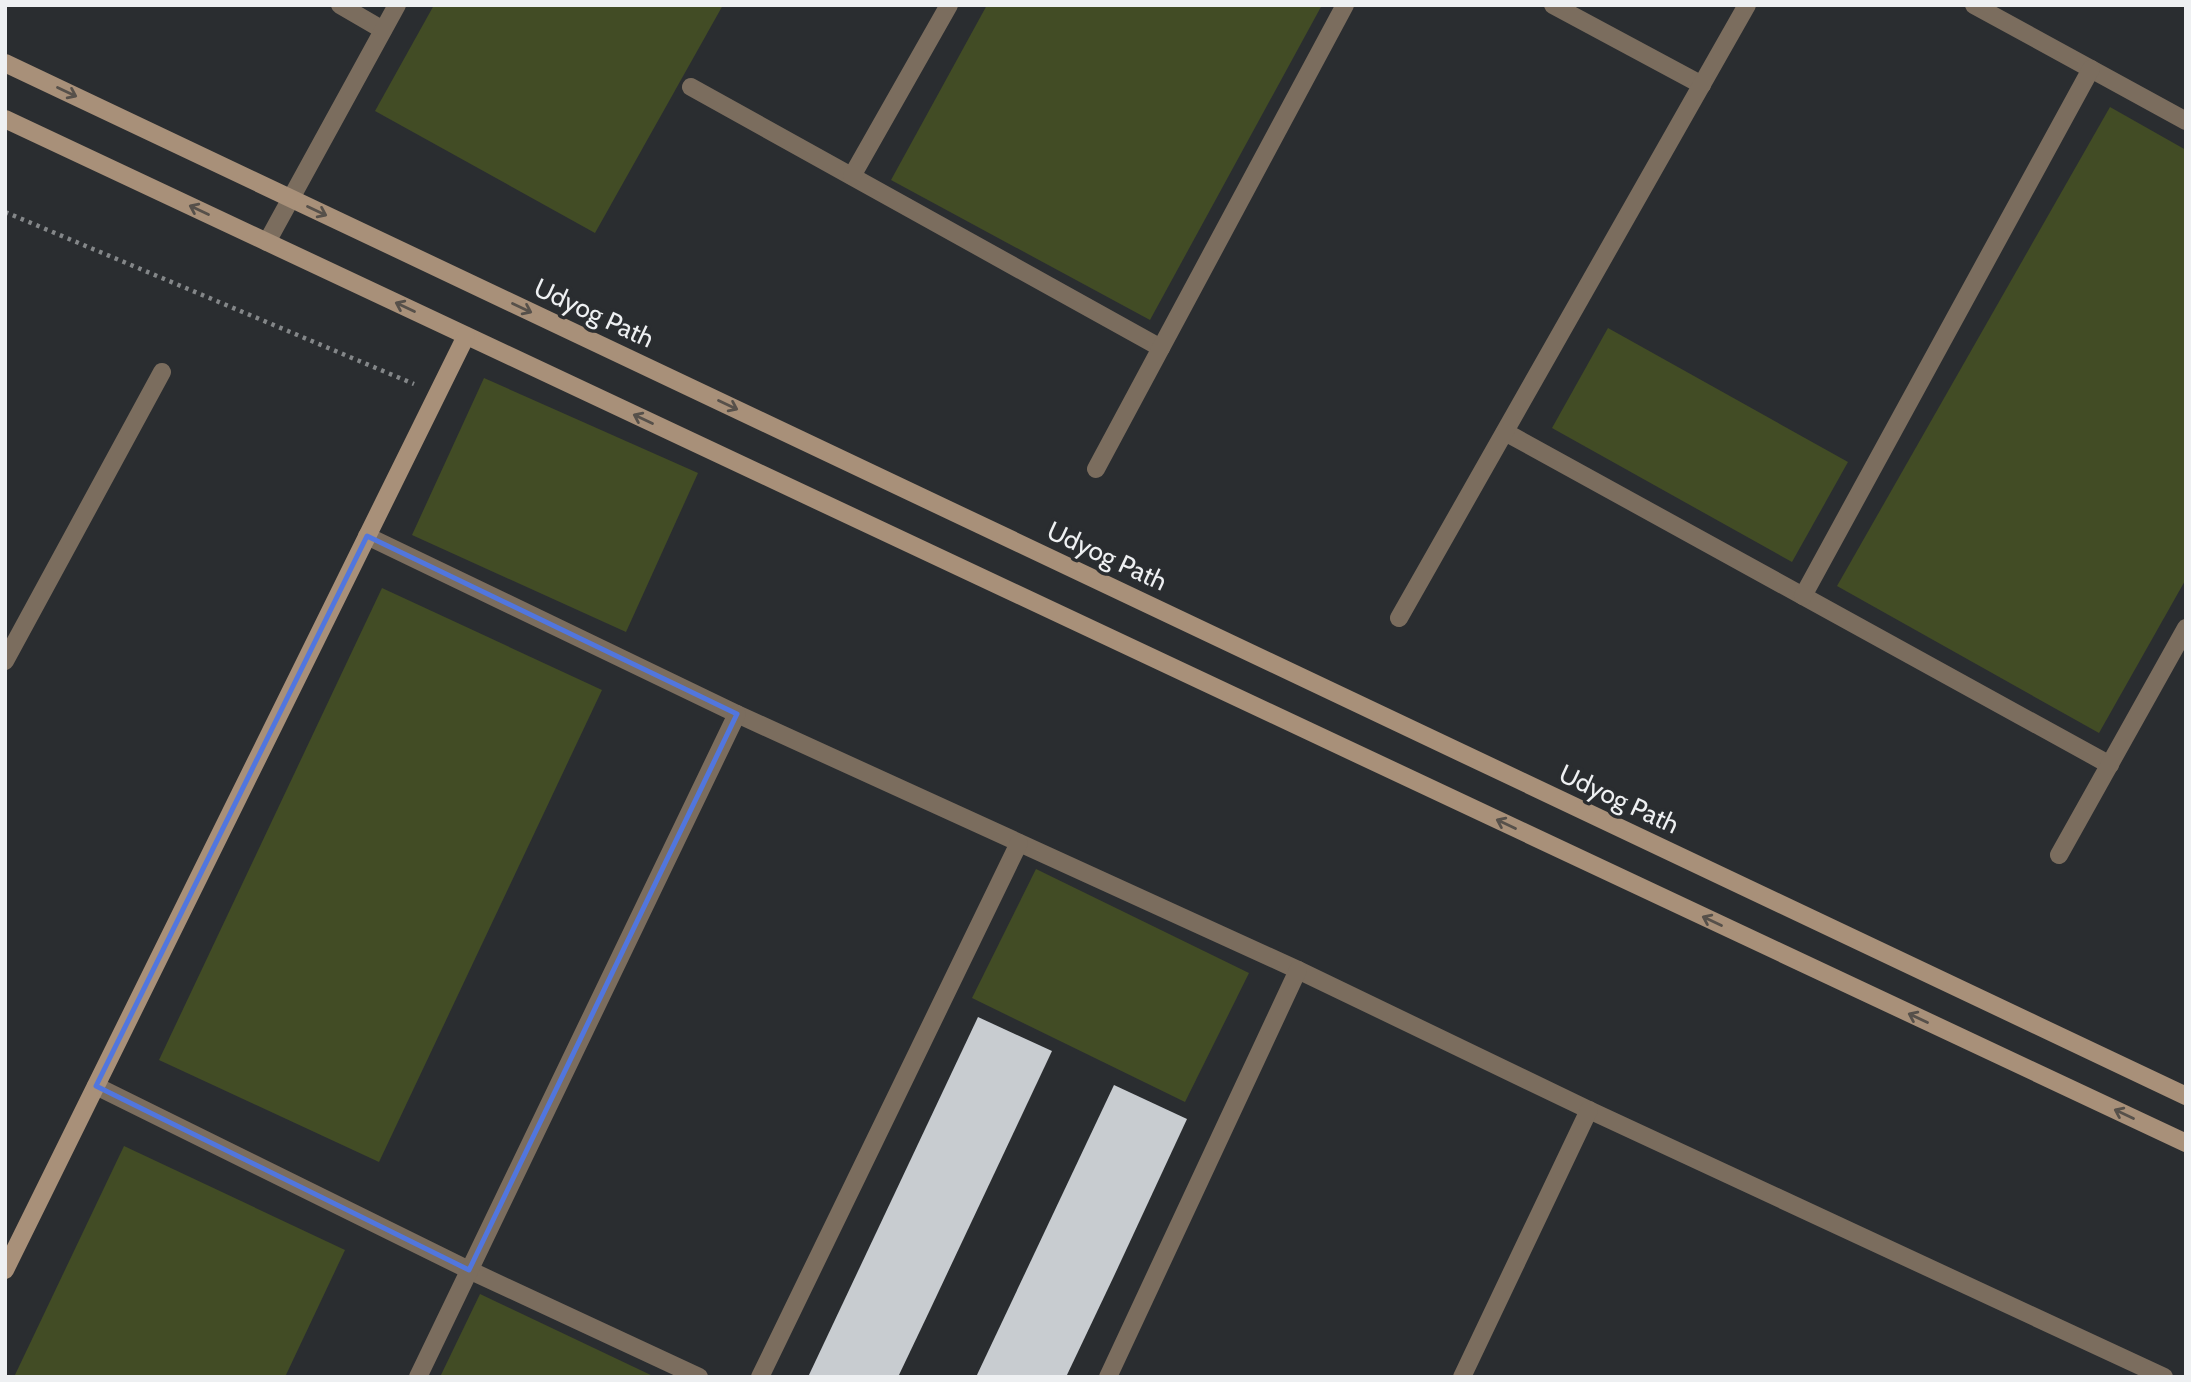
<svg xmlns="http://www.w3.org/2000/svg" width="2191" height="1382" viewBox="0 0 2191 1382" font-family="Cabin,sans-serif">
	<rect width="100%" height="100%" fill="#2a2d30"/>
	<!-- green -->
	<g fill="#424c25">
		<polygon points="434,5 723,5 595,233 375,111"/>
		<polygon points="987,5 1322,5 1150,320 891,180"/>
		<polygon points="2110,107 2186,150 2186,579 2099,733 1837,586"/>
		<polygon points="1608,328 1848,462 1792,562 1552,428"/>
		<polygon points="484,378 698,473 626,632 412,535"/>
		<polygon points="382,588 602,690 379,1162 159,1060"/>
		<polygon points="1036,869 1249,973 1185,1102 972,998"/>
		<polygon points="124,1146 345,1250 285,1377 14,1377"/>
		<polygon points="480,1294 655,1377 440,1377"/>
	</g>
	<!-- building -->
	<g fill="#c8ccd0">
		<polygon points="978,1017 1052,1051 929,1312 898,1377 808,1377"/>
		<polygon points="1114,1085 1187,1119 1114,1276 1066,1377 976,1377"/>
	</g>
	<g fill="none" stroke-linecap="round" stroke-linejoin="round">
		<!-- path -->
		<polyline stroke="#848789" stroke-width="4.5" stroke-dasharray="3.5 5" stroke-linecap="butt" points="5,212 414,384"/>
		<!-- street -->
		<g stroke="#7b6d5e" stroke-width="18">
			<polyline points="340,5 383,30"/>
			<polyline points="1553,5 1702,85"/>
			<polyline points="1974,5 2186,121"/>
			<polyline points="691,87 1161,348"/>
			<polyline points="852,176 949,5"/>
			<polyline points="267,242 397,5"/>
			<polyline points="1505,432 2110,765"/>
			<polyline points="1096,469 1345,5"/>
			<polyline points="367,536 737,714 1298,970 1589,1110 2164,1377"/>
			<polyline points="1803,596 2091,69"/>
			<polyline points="1399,618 1747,5"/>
			<polyline points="5,661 162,372"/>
			<polyline points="2059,855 2186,628"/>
			<polyline points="96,1086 469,1270 699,1377"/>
			<polyline points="418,1377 737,714"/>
			<polyline points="760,1377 1019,843"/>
			<polyline points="1108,1377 1298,970"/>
			<polyline points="1462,1377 1589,1110"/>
		</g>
		<!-- secondary -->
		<g stroke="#a89079" stroke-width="18">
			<polyline points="5,63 2186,1096"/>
			<polyline points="5,119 2186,1143"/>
			<polyline points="5,1270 466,336"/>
		</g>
	</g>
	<!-- one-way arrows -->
	<defs><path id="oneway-shaft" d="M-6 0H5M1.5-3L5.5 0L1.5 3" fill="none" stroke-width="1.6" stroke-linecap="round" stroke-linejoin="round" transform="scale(1.75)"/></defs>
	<g stroke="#56504a">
		<use href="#oneway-shaft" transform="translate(67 92) rotate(25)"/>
		<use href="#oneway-shaft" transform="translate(199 210) rotate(-155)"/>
		<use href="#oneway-shaft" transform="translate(317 211) rotate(25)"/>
		<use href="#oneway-shaft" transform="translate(405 307) rotate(-155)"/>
		<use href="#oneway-shaft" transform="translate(522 308) rotate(25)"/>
		<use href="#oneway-shaft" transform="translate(728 405) rotate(25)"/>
		<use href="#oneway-shaft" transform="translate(643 419) rotate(-155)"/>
		<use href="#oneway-shaft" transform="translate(1506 824) rotate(-155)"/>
		<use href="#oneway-shaft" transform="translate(1712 921) rotate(-155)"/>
		<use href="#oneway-shaft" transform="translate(1918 1018) rotate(-155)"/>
		<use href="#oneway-shaft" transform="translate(2124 1114) rotate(-155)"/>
	</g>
	<!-- marked area -->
	<path fill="none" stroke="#5176de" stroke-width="5" stroke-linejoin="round" d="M367 536 737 714 469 1270 96 1086Z"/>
	<g text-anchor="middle" stroke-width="7" stroke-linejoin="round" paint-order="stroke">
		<!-- street labels -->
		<g font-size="26" fill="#eef0f2" stroke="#2a2d30">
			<text transform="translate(594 313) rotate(25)" y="9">Udyog Path</text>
			<text transform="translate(1107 556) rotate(25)" y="9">Udyog Path</text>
			<text transform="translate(1619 799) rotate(25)" y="9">Udyog Path</text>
		</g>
	</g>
	<!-- border -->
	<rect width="2191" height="1382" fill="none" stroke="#eef0f2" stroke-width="14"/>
</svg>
